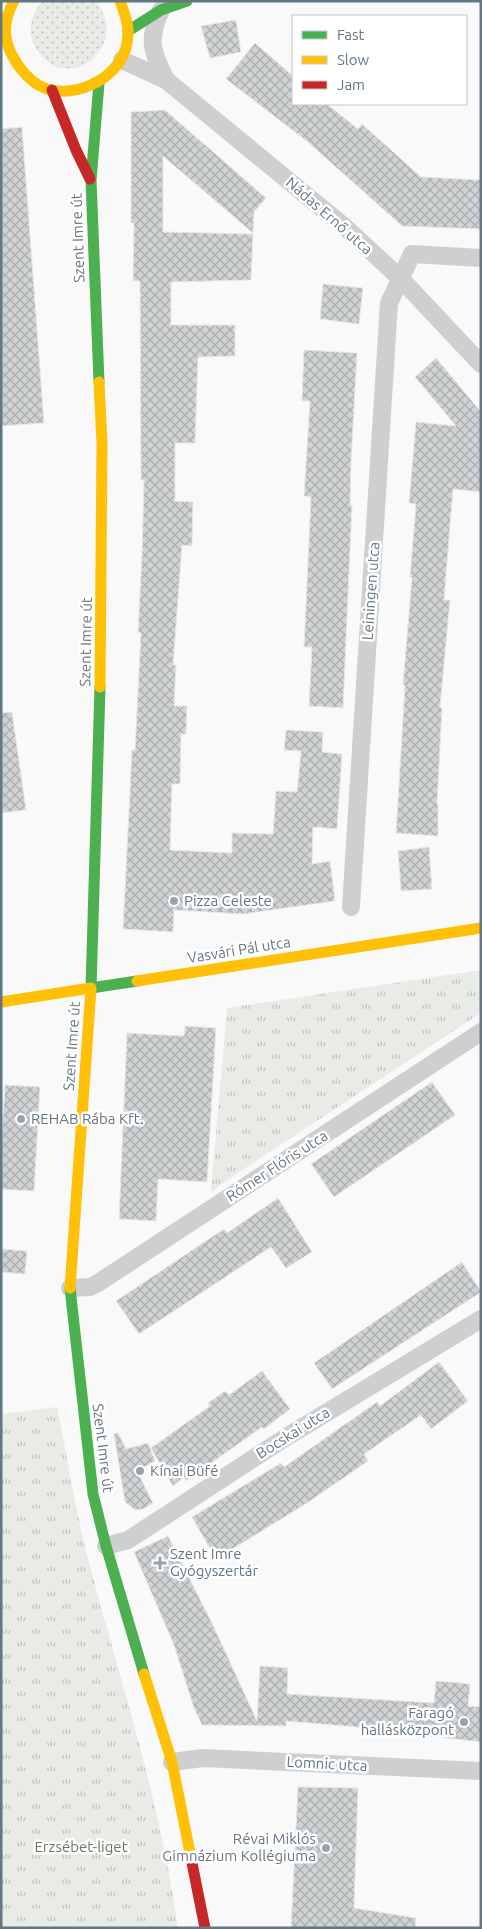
<svg xmlns="http://www.w3.org/2000/svg" width="482" height="1929" viewBox="0 0 482 1929" font-family="Ubuntu,sans-serif">
	<defs>
		<pattern id="park-tufts" width="24" height="20" patternUnits="userSpaceOnUse" patternTransform="scale(1.25)"><rect width="24" height="20" fill="#e8ebe6"/><path d="M3 7l-1-3M5 7V3M7 7l1-3M15 17l-1-3M17 17v-4M19 17l1-3" fill="none" stroke="#c0c3c0"/></pattern>
		<pattern id="garden-dots" width="8" height="8" patternUnits="userSpaceOnUse" patternTransform="scale(1.25)"><rect width="8" height="8" fill="#e8ebe6"/><path d="M2 2h.1M6 6h.1" fill="none" stroke="#c0c3c0" stroke-width="1.8" stroke-linecap="round"/></pattern>
		<pattern id="building-cross-hatch" width="8" height="8" patternUnits="userSpaceOnUse" patternTransform="scale(1.25)"><rect width="8" height="8" fill="#d0d2d3"/><path d="M0 0l8 8M0 8l8-8" fill="none" stroke="#acafb1"/></pattern>
	</defs>
	<rect width="100%" height="100%" fill="#f9f9f9"/>
	<!-- park -->
	<g fill="url(#park-tufts)">
		<polygon points="481,970 481,1013 227,1180 211,1192 227,1008"/>
		<path d="M57 1407C68 1460 76 1514 90 1567 122 1686 161 1805 178 1928H1V1414Z"/>
	</g>
	<!-- garden -->
	<path fill="url(#garden-dots)" d="M43 1 96 2C132 46 69 93 40 54 35 48 31 41 31 33 30 21 34 10 43 1Z"/>
	<!-- building -->
	<g fill="url(#building-cross-hatch)" stroke="#e8e8e8">
		<polygon points="236,20 241,52 210,58 201,26"/>
		<polygon points="255,43 293,76 293,104 327,104 358,129 362,124 421,177 481,180 481,229 402,226 308,142 226,79"/>
		<polygon points="165,110 266,198 254,212 253,233 163,156 163,232 253,234 251,280 171,282 171,325 235,325 235,356 198,357 195,443 175,443 175,501 193,502 192,546 182,545 173,665 176,665 174,706 187,706 186,734 181,734 180,784 172,784 170,850 232,853 232,833 273,834 276,791 297,792 301,751 284,750 286,730 323,732 322,752 342,754 337,829 313,827 312,864 330,861 335,901 243,914 174,910 173,932 123,929 132,750 135,750 141,633 138,632 142,556 144,480 141,480 140,281 133,281 134,223 131,223 131,112"/>
		<polygon points="22,127 44,423 1,426 1,129"/>
		<polygon points="323,284 363,288 359,324 320,319"/>
		<polygon points="304,350 357,353 351,462 350,505 352,505 343,708 309,706 312,647 304,647 311,497 304,496 310,401 302,401"/>
		<polygon points="436,358 481,412 481,492 453,489 444,600 450,600 440,707 442,708 437,804 438,804 438,836 396,833 405,685 403,685 412,577 410,577 416,504 409,503 416,422 456,426 415,377"/>
		<polygon points="12,712 26,810 1,813 1,713"/>
		<polygon points="429,847 432,889 401,891 398,851"/>
		<polygon points="185,1026 216,1028 207,1182 158,1179 156,1221 119,1219 127,1033 184,1036"/>
		<polygon points="432,1082 455,1115 334,1197 311,1164"/>
		<polygon points="5,1085 40,1087 34,1191 1,1189 1,1151"/>
		<polygon points="278,1198 312,1252 286,1268 271,1247 139,1334 116,1301 224,1229 227,1233"/>
		<polygon points="2,1249 27,1251 25,1274 1,1272"/>
		<polygon points="462,1262 481,1292 332,1389 314,1363"/>
		<polygon points="439,1362 468,1401 431,1429 421,1415 364,1454 368,1461 307,1503 216,1559 192,1517 281,1463 284,1467 377,1402 380,1406"/>
		<polygon points="262,1371 290,1409 264,1429 262,1427 186,1481 184,1477 173,1486 151,1448 210,1406 208,1403 225,1391 229,1395"/>
		<polygon points="118,1433 126,1449 148,1443 155,1461 137,1471 153,1503 143,1509 135,1510 125,1502 114,1434"/>
		<polygon points="168,1536 213,1625 257,1721 260,1666 288,1668 287,1694 434,1703 436,1681 450,1682 470,1684 468,1706 481,1707 481,1742 404,1733 404,1731 286,1721 286,1726 202,1725 194,1708 174,1645 134,1552"/>
		<polygon points="298,1787 358,1788 354,1908 416,1918 415,1928 291,1928"/>
	</g>
	<g fill="none" stroke-linecap="round" stroke-linejoin="round">
		<!-- street -->
		<g stroke="#cecfd0" stroke-width="18">
			<path d="M161 10C147 39 152 52 166 80"/>
			<polyline points="122,60 166,80 346,228 401,279 481,364"/>
			<polyline points="351,907 389,303 412,254 481,258"/>
			<polyline points="70,1288 90,1287 98,1283 481,1032"/>
			<polyline points="106,1546 128,1540 288,1436 481,1319"/>
			<polyline points="172,1762 203,1758 481,1771"/>
		</g>
		<!-- fast -->
		<g stroke="#4caf50" stroke-width="11">
			<polyline points="128,31 161,10 187,1"/>
			<polyline points="99,83 91,180 99,382"/>
			<polyline points="100,687 91,988 137,981"/>
			<polyline points="70,1288 93,1494 106,1546 144,1674"/>
		</g>
		<!-- slow -->
		<g stroke="#ffc107" stroke-width="11">
			<path d="M14 1C1 25 3 43 18 65 25 75 35 85 47 89 76 97 112 81 124 53 127 47 128 37 128 30 128 21 123 10 120 1"/>
			<polyline points="99,382 102,443 100,687"/>
			<polyline points="137,981 481,928"/>
			<polyline points="1,1002 91,988 70,1288"/>
			<polyline points="144,1674 172,1762 192,1863"/>
		</g>
		<!-- jam -->
		<g stroke="#c62828" stroke-width="11">
			<polyline points="52,90 76,150 90,179"/>
			<polyline points="192,1863 205,1928"/>
		</g>
	</g>
	<!-- markers -->
	<g fill="#99a4ac" stroke="#fff" stroke-width="2">
		<circle cx="174" cy="901" r="5"/>
		<circle cx="21" cy="1119" r="5"/>
		<circle cx="140" cy="1471" r="5"/>
		<path d="M157.5 1555.5h5v5h5v5h-5v5h-5v-5h-5v-5h5z"/>
		<circle cx="464" cy="1722" r="5"/>
		<circle cx="326" cy="1848" r="5"/>
	</g>
	<g text-anchor="middle" stroke-width="5" stroke-linejoin="round" paint-order="stroke">
		<!-- street labels -->
		<g font-size="15" fill="#657683" stroke="#fff">
			<text transform="translate(329 216) rotate(41)" y="5">Nádas Ernő utca</text>
			<text transform="translate(78 238) rotate(-92)" y="5">Szent Imre út</text>
			<text transform="translate(371 591) rotate(-86)" y="5">Leiningen utca</text>
			<text transform="translate(86 642) rotate(-89)" y="5">Szent Imre út</text>
			<text transform="translate(239 950) rotate(-9)" y="5">Vasvári Pál utca</text>
			<text transform="translate(72 1046) rotate(-86)" y="5">Szent Imre út</text>
			<text transform="translate(277 1166) rotate(-33)" y="5">Rómer Flóris utca</text>
			<text transform="translate(293 1433) rotate(-32)" y="5">Bocskai utca</text>
			<text transform="translate(103 1448) rotate(83)" y="5">Szent Imre út</text>
			<text transform="translate(327 1764) rotate(3)" y="5">Lomnic utca</text>
		</g>
		<!-- poi labels -->
		<g font-size="15" fill="#657683" stroke="#fff" text-anchor="start">
			<text x="184" y="906">Pizza Celeste</text>
			<text x="31" y="1124">REHAB Rába Kft.</text>
			<text x="150" y="1476">Kínai Büfé</text>
			<text x="170" y="1559">Szent Imre<tspan x="170" dy="17">Gyógyszertár</tspan></text>
			<text x="454" y="1718" text-anchor="end">Faragó<tspan x="454" dy="17">hallásközpont</tspan></text>
			<text x="316" y="1844" text-anchor="end">Révai Miklós<tspan x="316" dy="17">Gimnázium Kollégiuma</tspan></text>
		</g>
		<!-- park labels -->
		<g font-size="15" fill="#687a64" stroke="#fff">
			<text x="81" y="1852">Erzsébet-liget</text>
		</g>
	</g>
	<!-- border -->
	<rect width="482" height="1929" fill="none" stroke="#657683" stroke-width="5"/>
	<!-- legend -->
	<rect x="292" y="15" width="175" height="90" fill="#ffffff" stroke="#c1c8cd"/>
	<rect x="302" y="31" width="25" height="8" fill="#4caf50" stroke="#c1c8cd"/>
	<text x="337" y="40" font-size="15" fill="#657683">Fast</text>
	<rect x="302" y="56" width="25" height="8" fill="#ffc107" stroke="#c1c8cd"/>
	<text x="337" y="65" font-size="15" fill="#657683">Slow</text>
	<rect x="302" y="81" width="25" height="8" fill="#c62828" stroke="#c1c8cd"/>
	<text x="337" y="90" font-size="15" fill="#657683">Jam</text>
</svg>
